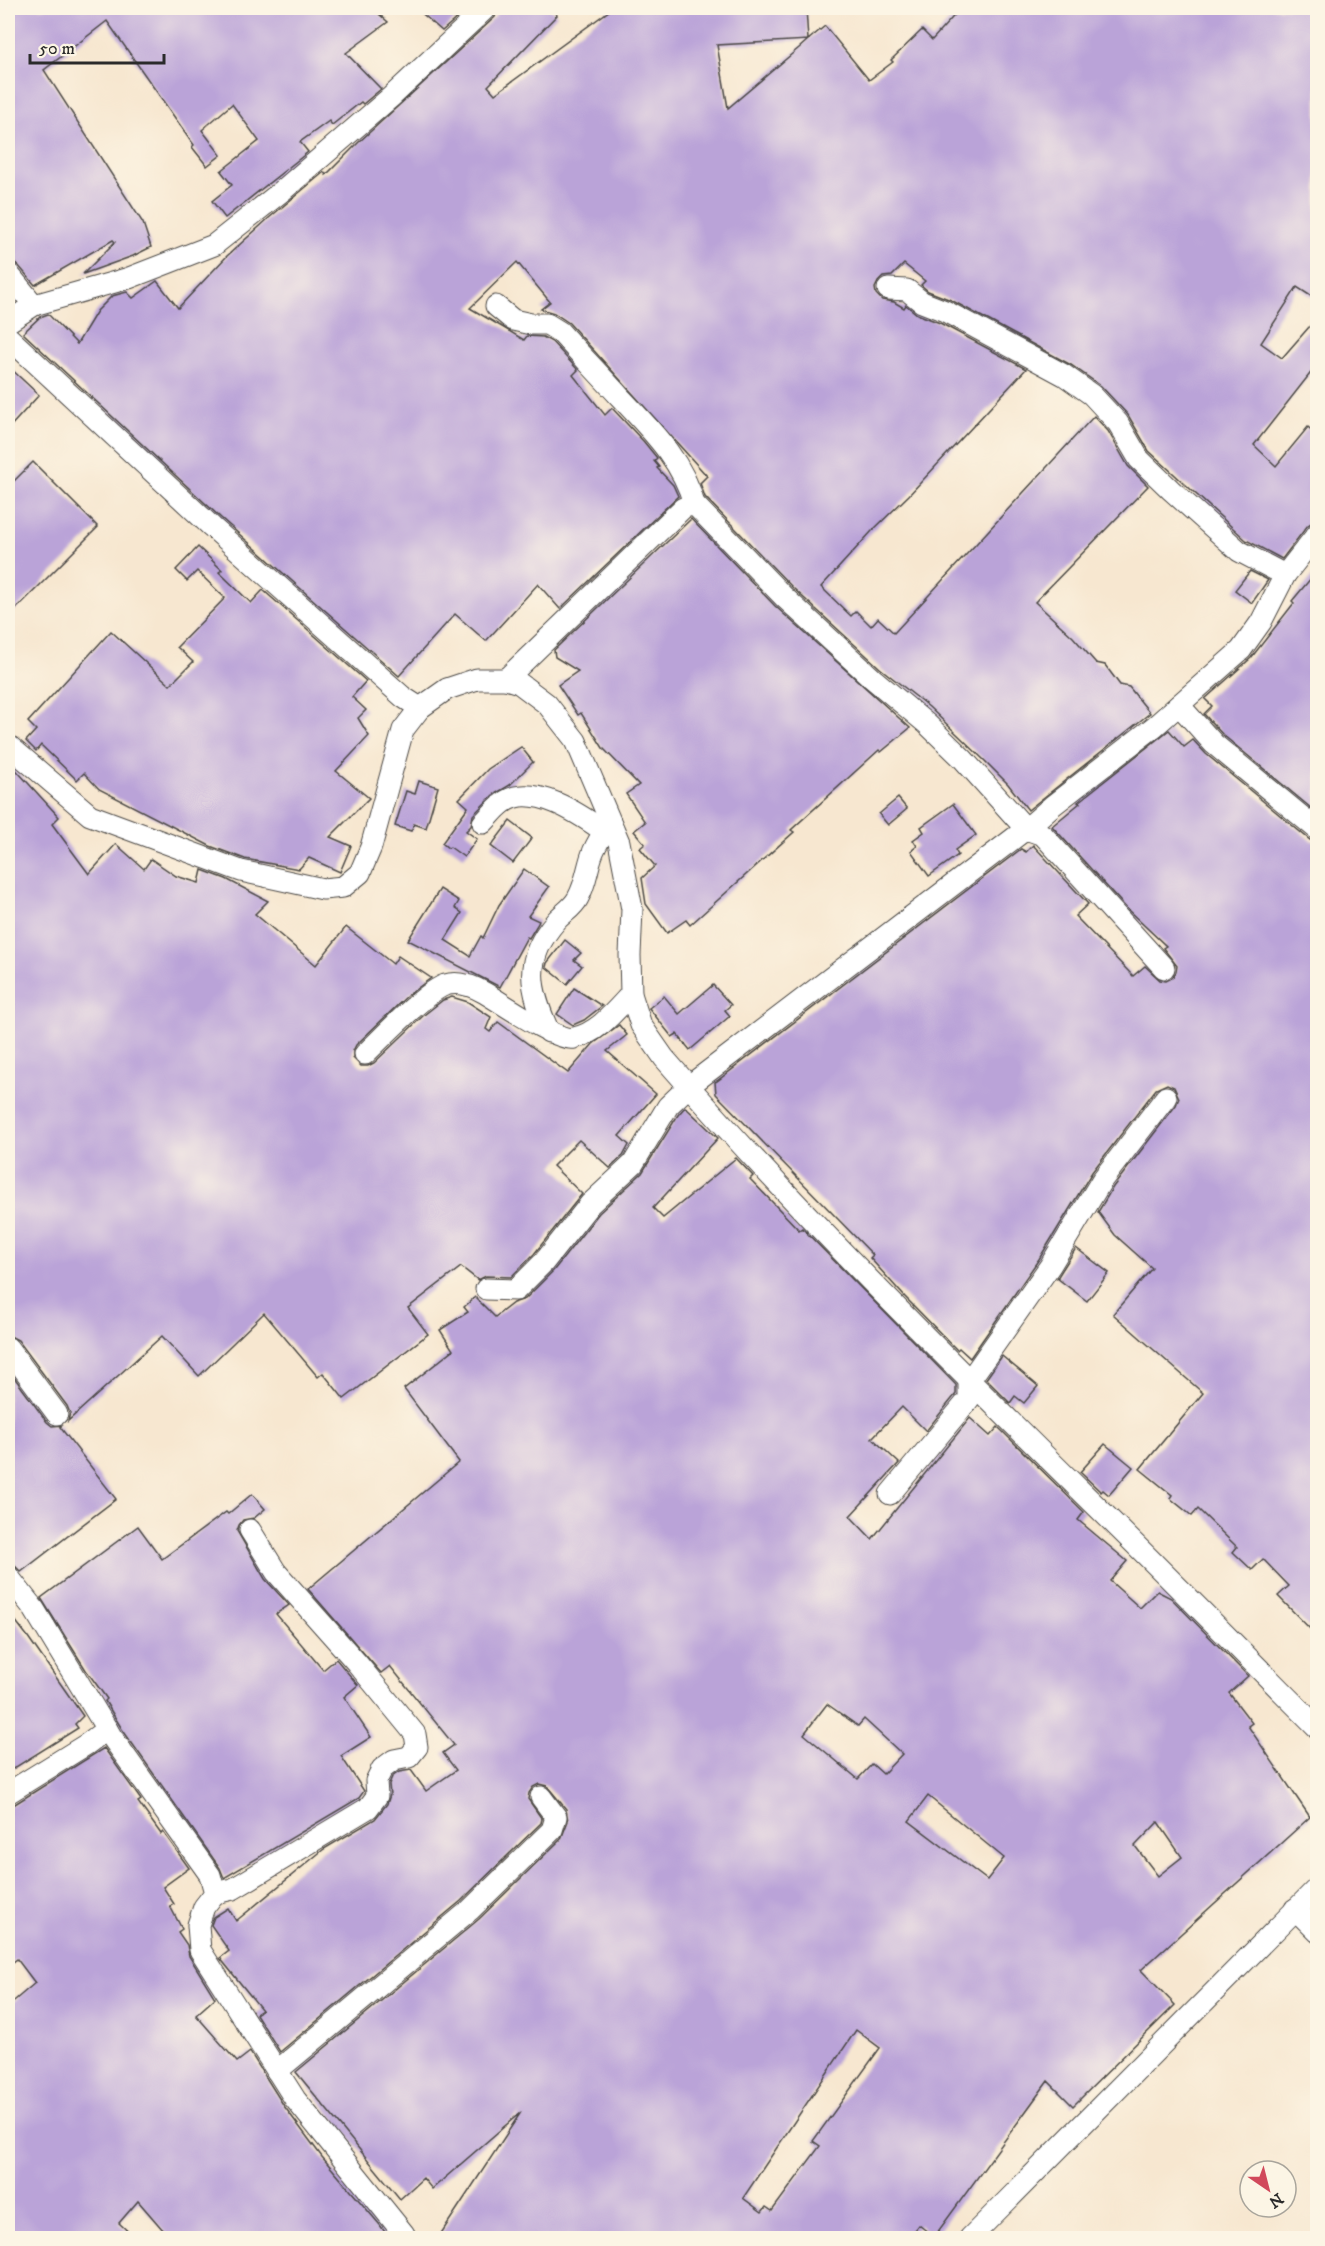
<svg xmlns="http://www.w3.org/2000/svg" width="1325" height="2246" viewBox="0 0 1325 2246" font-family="'IM FELL DW Pica',serif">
	<rect width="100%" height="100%" fill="#fcf5e5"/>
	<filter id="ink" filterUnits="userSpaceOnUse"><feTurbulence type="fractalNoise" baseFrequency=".0167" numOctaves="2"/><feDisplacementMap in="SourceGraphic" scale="12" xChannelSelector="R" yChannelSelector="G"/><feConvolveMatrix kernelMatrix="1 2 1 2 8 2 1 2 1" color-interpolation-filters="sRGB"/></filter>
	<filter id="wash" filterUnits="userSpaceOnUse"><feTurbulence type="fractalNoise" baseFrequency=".008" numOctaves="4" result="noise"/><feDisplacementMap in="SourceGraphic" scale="24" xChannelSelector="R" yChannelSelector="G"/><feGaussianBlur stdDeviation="1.35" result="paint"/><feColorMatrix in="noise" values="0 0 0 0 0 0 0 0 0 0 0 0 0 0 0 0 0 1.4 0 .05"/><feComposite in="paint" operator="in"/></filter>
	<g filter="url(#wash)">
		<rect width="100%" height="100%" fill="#f7e7d0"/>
		<g id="blocks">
			<!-- building -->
			<g fill="#baa3d8" fill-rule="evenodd">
				<polygon points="8,8 372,8 388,22 346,53 381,89 363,104 361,102 332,125 329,121 300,142 308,152 225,218 212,201 232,185 221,171 259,141 232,104 202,130 221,155 207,166 192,147 194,145 107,21 44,70 143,223 151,247 133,256 83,274 115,242 113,240 35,285 18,265 8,258"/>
				<polygon points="416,8 468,8 442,31"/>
				<path d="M498 8H549L557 15 488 86 495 94 613 8H806L808 40 825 26 869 80 893 62 891 60 922 30 932 40 961 8H1317V300L1297 287 1261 343 1282 358 1317 318V365L1254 445 1276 466 1308 427 1317 435V519L1308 525 1282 559 1246 540 1149 451 1128 415 1101 386 1071 365 951 300 928 291 921 285 925 281 904 264 892 276 883 277 878 282 875 288 876 294 882 300 894 302 904 308 906 305 917 314 940 323 1026 369 909 495 872 531 821 587 851 616 856 611 871 626 878 618 894 633 1094 416 1108 431 1128 466 1148 486 1035 602 1073 637 1096 663 1105 665 1120 685 1129 687 1150 713 1028 810 1008 784 983 759 929 707 880 668 793 588 705 497 700 483 707 476 569 323 554 313 541 309 550 302 517 262 470 308 524 340 527 336 543 337 552 342 578 370 573 375 605 415 612 408 644 442 657 458 654 461 659 467 657 468 673 485 678 496 560 609 538 584 486 641 455 614 399 676 221 518 23 333 40 317 48 314 77 344 97 311 112 296 127 292 133 298 157 281 178 308 227 256 269 218 324 172 326 175 359 142 495 17ZM808 40 799 48 728 108 717 45Z"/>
				<polygon points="8,366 39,395 8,429"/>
				<polygon points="33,462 98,527 8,617 8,487"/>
				<polygon points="691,519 775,606 910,728 881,752 879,750 791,830 794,832 690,925 686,920 667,933 646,904 642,878 655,866 640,848 645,844 634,831 645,822 626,794 639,785 603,748 581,713 578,715 558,685 578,671 555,657 554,650"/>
				<polygon points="198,547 222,570 219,572 251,603 263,590 366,681 352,697 366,710 358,718 369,736 336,771 369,798 330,837 351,846 340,872 309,858 299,869 245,859 210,846 99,789 84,773 77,780 41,745 36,751 26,741 36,730 28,722 111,631 170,685 193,662 177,647 225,598 197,571 187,581 176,570"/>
				<polygon points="1250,571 1268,580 1252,603 1235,590"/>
				<polygon points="1317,571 1317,813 1223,735 1204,714 1212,706 1205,699 1251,658 1294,603 1292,601"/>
				<polygon points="1169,730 1184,747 1193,740 1206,754 1310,840 1317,842 1317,1636 1278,1596 1289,1586 1263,1559 1252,1570 1233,1552 1237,1547 1198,1509 1192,1516 1170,1498 1172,1495 1140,1469 1203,1393 1113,1314 1152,1268 1115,1235 1098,1212 1113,1187 1176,1105 1179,1098 1174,1087 1167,1084 1156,1089 1092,1172 1039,1259 970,1358 959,1348 957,1350 905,1297 870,1258 873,1255 716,1094 715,1082 717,1081 1021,849 1026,852 1033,845 1088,904 1075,916 1133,976 1145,966 1160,980 1166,981 1172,978 1176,972 1177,966 1163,948 1166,946 1129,911 1052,826 1080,803 1078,802"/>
				<polygon points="521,747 533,762 510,785 493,795 473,815 471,826 466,831 477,839 464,857 450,847 448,848 442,843 468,807 459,799 488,769"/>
				<polygon points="8,761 59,817 52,824 89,874 116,844 144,869 151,859 176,876 199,883 202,870 226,879 268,901 255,914 316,965 346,927 393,964 398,956 431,978 407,996 356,1045 353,1051 353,1058 361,1066 368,1066 374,1063 424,1015 443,1000 452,997 468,1002 491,1017 486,1029 490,1032 498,1022 568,1073 593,1044 619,1025 627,1035 607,1051 656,1094 619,1136 629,1145 623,1156 610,1168 579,1140 553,1166 582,1194 534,1254 511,1277 486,1276 478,1280 461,1267 408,1308 428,1334 344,1399 323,1373 318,1377 264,1313 199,1376 162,1336 68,1421 70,1413 67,1406 18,1340 8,1335"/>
				<polygon points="419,781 438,787 426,828 414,824 411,831 395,826 406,791 415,794"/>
				<polygon points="898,798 907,809 888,825 879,814"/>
				<polygon points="953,804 976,835 955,850 958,855 929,876 911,851 917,846 913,840 924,832 921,827"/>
				<polygon points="510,821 532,838 513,863 491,846"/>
				<polygon points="524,869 549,887 528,916 539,921 537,925 529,938 527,937 500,987 408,940 440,889 459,901 455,908 462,913 445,940 470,956 481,936 483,938 499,905"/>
				<polygon points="565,940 581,953 574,960 582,966 567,984 546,967 547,963"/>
				<polygon points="713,985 731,1005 725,1010 730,1016 690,1050 677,1034 672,1037 649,1008 664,996 679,1014"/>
				<polygon points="574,988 602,1006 584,1020 573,1025 557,1014"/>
				<path d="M685 1107 718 1138 653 1208 663 1218 736 1158 753 1176 750 1179 799 1230 802 1228 956 1385V1394L926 1431 902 1407 872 1438 899 1463 850 1516 872 1539 970 1418 990 1436 998 1427 1084 1512 1078 1520 1127 1561 1110 1581 1140 1608 1157 1591 1171 1598 1248 1676 1229 1693 1252 1723 1248 1726 1310 1817 1141 1970 1175 2005 1073 2106 1048 2081 934 2237 919 2225 909 2238H438L521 2112 432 2189 423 2178 400 2199 296 2072 479 1919 561 1839 568 1821 566 1809 547 1786 539 1784 533 1787 529 1793 528 1799 542 1819 541 1823 461 1901 280 2052 256 2014 262 2010 220 1958 229 1951 211 1925 214 1917 228 1908 236 1921 324 1849 375 1819 387 1804 390 1795 389 1784 392 1777 399 1772 411 1770 426 1791 456 1770 443 1753 454 1745 390 1666 381 1673 308 1589 459 1462 404 1389 453 1350 440 1330 468 1312 464 1307 475 1297 495 1317 513 1303 525 1299 554 1270 599 1213 642 1173 678 1115ZM827 1704 858 1726 864 1719 902 1754 883 1774 872 1764 858 1779 804 1734ZM928 1796 1004 1858 987 1880 909 1821ZM1158 1822 1182 1857 1158 1876 1135 1846ZM856 2030 880 2048 813 2141 820 2146 772 2211 766 2207 762 2212 743 2198Z"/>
				<polygon points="1076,1248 1109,1273 1087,1301 1057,1278"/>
				<polygon points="1002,1356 1038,1386 1024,1403 1015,1396 1010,1403 986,1379"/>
				<polygon points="8,1369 47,1422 52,1426 63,1425 60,1427 116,1499 21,1572 13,1564 8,1563"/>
				<polygon points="1105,1444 1133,1467 1109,1495 1103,1490 1101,1492 1080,1472"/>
				<polygon points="252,1494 265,1509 254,1518 243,1520 239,1525 237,1531 265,1579 289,1605 276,1614 323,1670 336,1659 358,1685 344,1697 371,1737 341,1756 364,1791 359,1798 224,1878 220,1868 122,1729 105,1701 107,1699 86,1670 41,1598 138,1526 162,1559 226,1512 228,1514"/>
				<polygon points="8,1611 28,1637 83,1716 75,1724 78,1728 8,1772"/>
				<polygon points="104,1748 141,1800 138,1802 161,1834 163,1832 189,1868 163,1887 174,1904 170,1906 182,1929 178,1932 187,1945 189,1956 215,1998 196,2015 237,2062 250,2052 284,2106 322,2157 380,2225 389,2238 170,2238 138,2201 119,2223 135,2238 8,2238 8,2006 35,1983 17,1959 8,1966 8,1806 15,1804"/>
			</g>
		</g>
	</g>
	<g filter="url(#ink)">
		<use href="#blocks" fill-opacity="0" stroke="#4a4744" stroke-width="1.5"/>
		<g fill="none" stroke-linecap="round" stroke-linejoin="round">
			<defs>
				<g id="minor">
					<polyline points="8,273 34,305 129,278 214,245 282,191 391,97 486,8"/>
					<polyline points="888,289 907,290 922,302 945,311 1064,375 1092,395 1118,423 1139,459 1171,490 1239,551 1285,575"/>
					<path d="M496 306 513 320 531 324H547L560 332C580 354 600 375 620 397 650 429 683 461 694 504"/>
					<polyline points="8,322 34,305"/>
					<polyline points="8,337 212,527 403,697 420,708"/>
					<polyline points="506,679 683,508 694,504 784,597 872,678 927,724 963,759 1026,829 1043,835 1164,968"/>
					<polyline points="1179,705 1214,744 1318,830"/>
					<path d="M8 745 90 815 241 871 323 889 343 887 360 873 371 847 403 730 420 708 447 689 477 679H506L519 683 547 704 576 741 619 842 632 909 630 955 631 994 641 1025 664 1058C797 1211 941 1353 1085 1495 1164 1572 1240 1650 1318 1728"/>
					<path d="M483 823C490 816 496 808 503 803 532 781 581 815 605 832"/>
					<path d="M549 1032C530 989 522 960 556 921 563 913 573 908 578 898 586 884 587 869 592 855 596 843 604 833 610 822"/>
					<path d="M365 1054C382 1038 425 992 445 985 459 981 473 986 485 993 502 1003 558 1042 574 1038 598 1033 615 1011 631 994"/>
					<polyline points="486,1289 516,1290 544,1262 590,1204 633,1164 668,1106 689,1086 1026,829 1052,806 1155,726 1241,650 1261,622 1285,575 1318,533"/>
					<polyline points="8,1348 57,1414"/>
					<polyline points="890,1494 969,1399 969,1381 1050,1266 1102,1180 1166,1097"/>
					<polyline points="8,1576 34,1609 111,1736 210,1875 215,1893 204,1907 198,1925 200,1950 295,2099 404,2234 402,2238"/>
					<polyline points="8,1793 87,1744 107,1729"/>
					<polyline points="215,1893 233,1889 368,1808 377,1796 376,1781 382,1769 394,1760 409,1757 417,1747 415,1734 356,1662 276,1572 250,1530"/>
					<polyline points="1295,1909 1318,1932"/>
					<polyline points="277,2071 470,1910 552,1830 556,1817 541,1797"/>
					<polyline points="970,2238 1318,1887"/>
				</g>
			</defs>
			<!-- minor casing -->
			<use href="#minor" stroke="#4a4744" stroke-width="23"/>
			<!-- minor -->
			<use href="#minor" stroke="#fff" stroke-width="21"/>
		</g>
	</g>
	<!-- margin -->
	<rect width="1325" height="2246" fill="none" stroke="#fcf5e5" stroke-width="30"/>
	<!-- north arrow -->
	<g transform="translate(1268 2189) rotate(145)"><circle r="28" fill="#fcf5e5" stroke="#a8a49b" stroke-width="1.5"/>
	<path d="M0-4.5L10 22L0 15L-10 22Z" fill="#d1495b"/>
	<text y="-9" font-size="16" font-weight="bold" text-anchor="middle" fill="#2b2b2b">N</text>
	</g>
	<!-- scale -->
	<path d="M30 54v9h134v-9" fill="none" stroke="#2b2b2b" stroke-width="3"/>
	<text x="39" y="54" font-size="18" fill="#2b2b2b" stroke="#fcf5e5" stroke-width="4.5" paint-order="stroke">50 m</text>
</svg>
